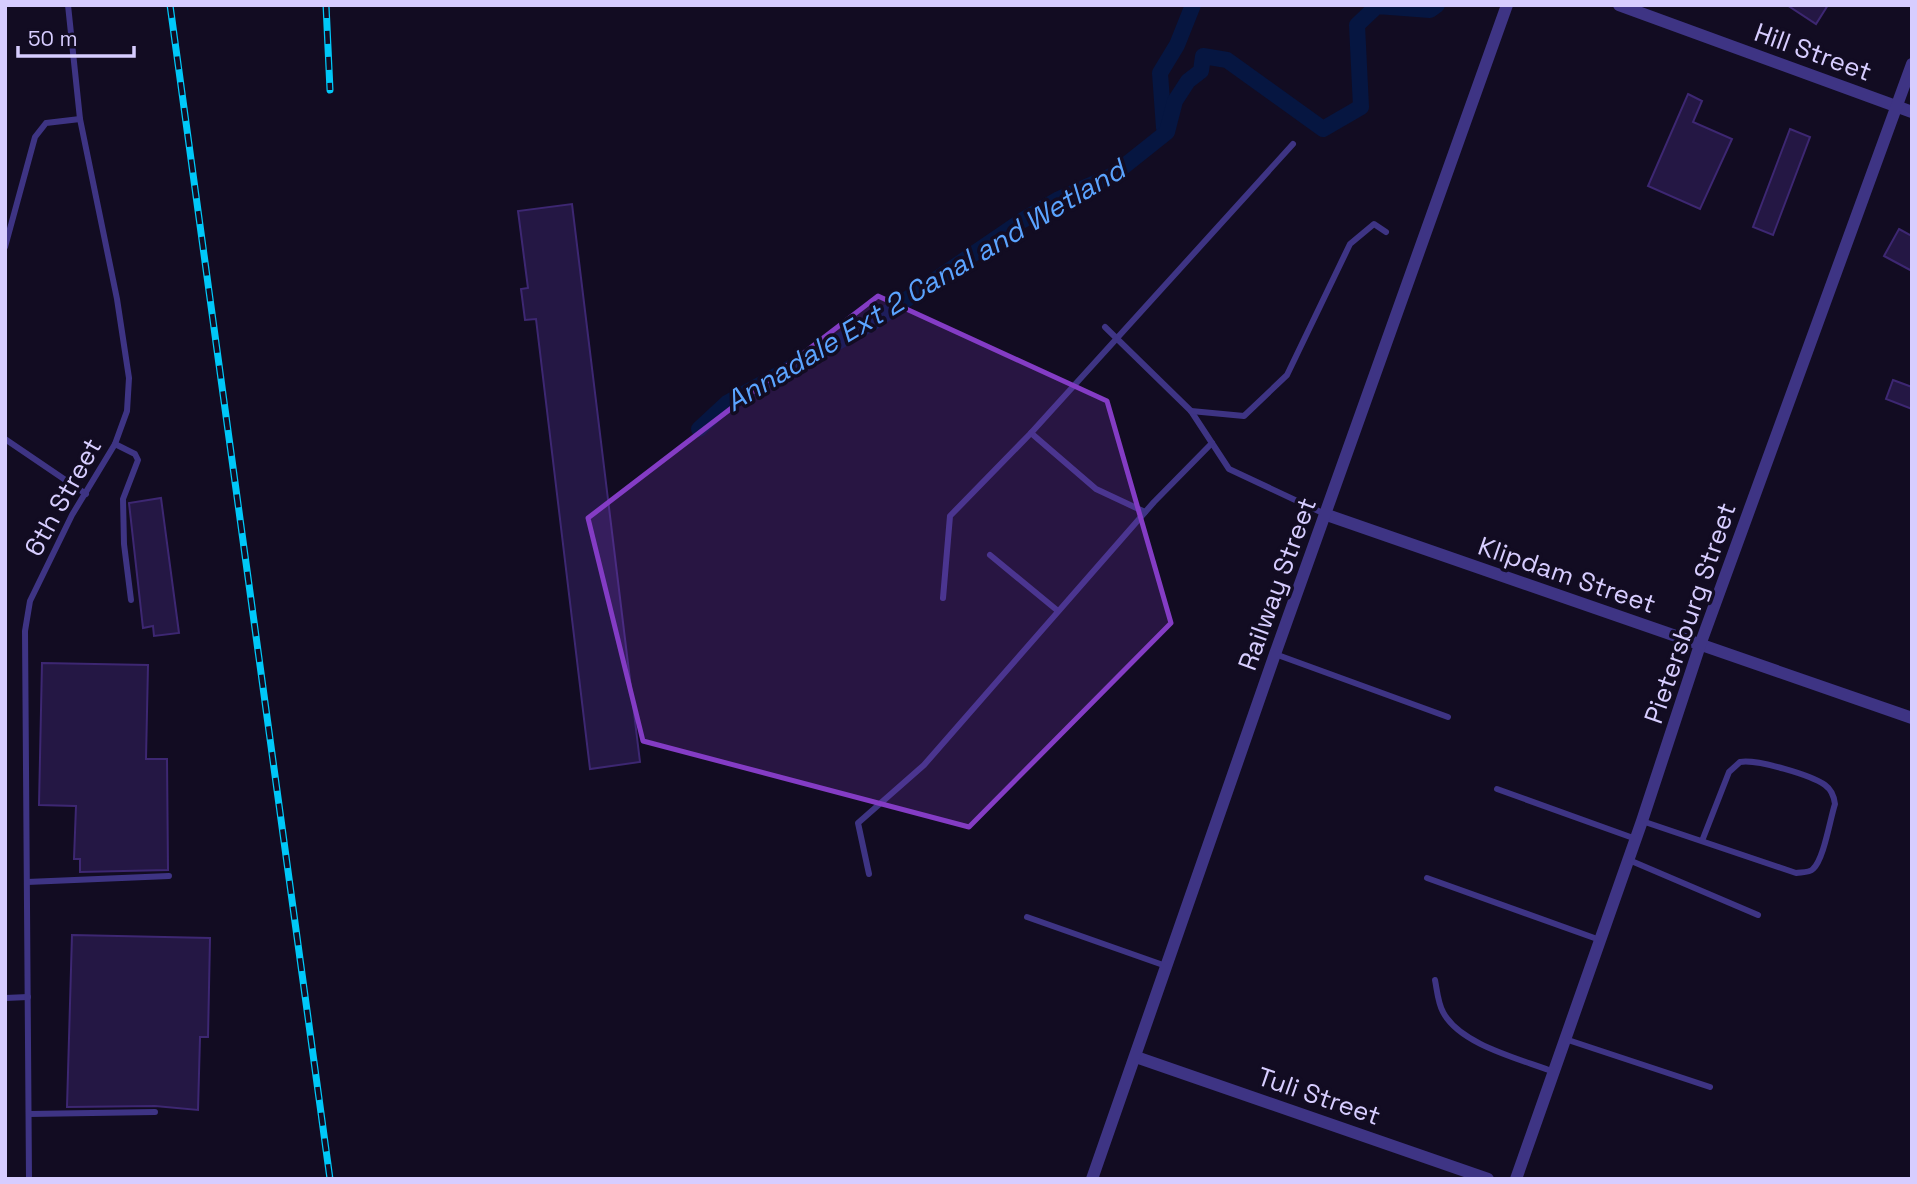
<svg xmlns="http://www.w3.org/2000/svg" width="1917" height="1184" viewBox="0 0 1917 1184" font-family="'Space Grotesk',sans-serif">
	<rect width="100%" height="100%" fill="#120c22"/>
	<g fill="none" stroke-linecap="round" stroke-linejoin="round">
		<!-- canal -->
		<g stroke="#061641" stroke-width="16">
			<polyline points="1164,128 1160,73 1177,45 1193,5"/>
			<polyline points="699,429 727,403 872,323 1023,220 1059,199 1113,175 1167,132 1175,101 1188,81 1201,71 1203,56 1227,60 1323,129 1361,107 1357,25 1377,6 1430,10 1437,5"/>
		</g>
	</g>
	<!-- building -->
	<g fill="#241744" stroke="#3d2772" stroke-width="2">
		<polygon points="1787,5 1828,5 1816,24"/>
		<polygon points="1688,94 1702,101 1693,122 1732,139 1700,209 1648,186"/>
		<polygon points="1790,129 1810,137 1773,235 1753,227"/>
		<polygon points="572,204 640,762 590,769 536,319 525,320 521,289 528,288 518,211"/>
		<polygon points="1899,229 1912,236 1912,271 1884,256"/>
		<polygon points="1893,380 1912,387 1912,409 1886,399"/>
		<polygon points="161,498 179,633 154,636 153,626 143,628 129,503"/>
		<polygon points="42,663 148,665 146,759 167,759 168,870 80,872 80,859 74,859 76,806 39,805"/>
		<polygon points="72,935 210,938 208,1037 200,1037 198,1110 155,1106 67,1107"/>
	</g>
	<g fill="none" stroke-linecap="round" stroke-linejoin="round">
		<!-- service -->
		<g stroke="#3e3484" stroke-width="6">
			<polyline points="5,247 35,137 46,123 80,119"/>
			<polyline points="1105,327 1191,411 1229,469 1325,514"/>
			<polyline points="1191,411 1244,416 1287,375 1350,244 1374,224 1386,232"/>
			<polyline points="1031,433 1096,489 1145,512"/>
			<polyline points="5,439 86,494"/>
			<polyline points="115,444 135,454 138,460 123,499 124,544 131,600"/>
			<polyline points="990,555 1058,611"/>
			<polyline points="943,598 950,516 1031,433 1293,144"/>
			<polyline points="1275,654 1448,717"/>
			<polyline points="1497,789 1636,839"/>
			<path d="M1642 821 1796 873C1801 872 1809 873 1813 869 1824 859 1830 819 1835 804 1834 796 1832 790 1825 785 1811 775 1757 759 1740 762L1729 772 1702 841"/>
			<polyline points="1629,860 1758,915"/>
			<polyline points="869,874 858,823 924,765 1154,502 1212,443"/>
			<polyline points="1427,878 1600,940"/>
			<polyline points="27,882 169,876"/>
			<polyline points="1027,917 1166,966"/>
			<path d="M1435 980C1437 990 1438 1003 1443 1012 1460 1045 1521 1059 1554 1072"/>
			<polyline points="5,998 28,997"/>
			<polyline points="1565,1039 1710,1087"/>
			<polyline points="29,1114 155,1112"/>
			<polyline points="29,1179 25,631 30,601 72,515 115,444 127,411 129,378 117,299 80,119 68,5"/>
		</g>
		<!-- minor -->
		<g stroke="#3e3484" stroke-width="12">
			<polyline points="1619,5 1912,112"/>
			<polyline points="1327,515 1912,718"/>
			<polyline points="1136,1057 1488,1179"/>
			<polyline points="1092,1179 1275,654 1507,5"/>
			<polyline points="1516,1179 1642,821 1700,645 1912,64"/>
		</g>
		<defs>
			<g id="rail">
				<polyline points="170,5 330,1179"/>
				<polyline points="326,5 330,90"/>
			</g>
		</defs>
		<!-- rail casing -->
		<use href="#rail" stroke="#00c8f8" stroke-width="7"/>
		<!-- rail -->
		<use href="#rail" stroke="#120c22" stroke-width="4.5" stroke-dasharray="13" stroke-linecap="butt"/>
	</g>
	<!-- marked area -->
	<path fill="#843cc5" fill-opacity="0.2" stroke="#843cc5" stroke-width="5" stroke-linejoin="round" d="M878 296 1107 401 1171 623 969 827 643 741 588 518Z"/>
	<g text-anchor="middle" stroke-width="7" stroke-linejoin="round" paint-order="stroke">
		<!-- street labels -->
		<g font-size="26" fill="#d7cdff" stroke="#120c22">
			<text transform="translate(1813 52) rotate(20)" y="9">Hill Street</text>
			<text transform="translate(63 497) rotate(-61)" y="9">6th Street</text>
			<text transform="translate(1567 575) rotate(19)" y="9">Klipdam Street</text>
			<text transform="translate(1277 584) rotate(-70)" y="9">Railway Street</text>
			<text transform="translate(1690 613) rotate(-71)" y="9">Pietersburg Street</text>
			<text transform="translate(1319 1096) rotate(19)" y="9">Tuli Street</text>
		</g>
		<!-- water labels -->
		<g font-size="28" font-style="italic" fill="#5ba4ff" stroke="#120c22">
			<text transform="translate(925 285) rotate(-31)" y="10">Annadale Ext 2 Canal and Wetland</text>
		</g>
	</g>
	<!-- border -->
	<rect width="1917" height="1184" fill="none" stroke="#d7cdff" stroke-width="14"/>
	<!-- scale -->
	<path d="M18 46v10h116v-10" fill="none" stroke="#d7cdff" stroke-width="3.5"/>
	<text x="28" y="46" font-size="21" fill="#d7cdff" stroke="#120c22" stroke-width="5" paint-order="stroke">50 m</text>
</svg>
